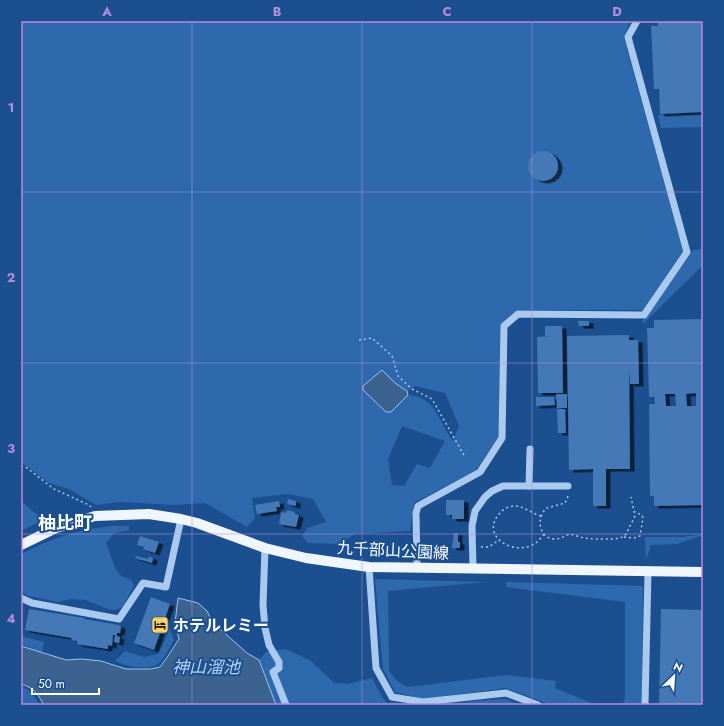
<svg xmlns="http://www.w3.org/2000/svg" width="724" height="726" viewBox="0 0 724 726" font-family="Jost,'Noto Sans JP',sans-serif">
	<defs>
		<filter id="shadow"><feDropShadow dx="4.5" dy="2.5" stdDeviation="0" flood-color="#0009"/></filter>
	</defs>
	<rect width="100%" height="100%" fill="#1b4f8f"/>
	<!-- green -->
	<g fill="#2e69ad" fill-rule="evenodd">
		<path d="M21 21H630L624 38 683 251 643 310H517L501 324 499 436 476 470 414 503 410 531 355 534 338 544 308 543 302 536 308 528 326 522 313 499 288 494 252 498 255 518 247 527 205 503 173 505 121 502 96 505 69 489 49 483 21 462ZM382 371 395 383 407 391 415 386 445 393 459 426 453 441C439 423 436 396 408 395L391 412ZM402 426 445 441 430 468 417 464 404 486 392 485 388 459Z"/>
		<polygon points="703,114 703,127 661,128 658,115"/>
		<polygon points="703,249 703,268 700,268 643,324 643,320 693,250"/>
		<polygon points="21,502 23,503 44,520 21,531"/>
		<path d="M129 526V530L114 533 106 543 115 568 121 576 131 580 134 586 123 606 117 610 108 609 85 600 71 599 59 602 28 596 21 591V554C46 541 75 530 104 527 112 525 121 526 129 526Z"/>
		<polygon points="703,534 703,535 677,544 651,545 646,560 645,537 682,537"/>
		<path d="M375 579 486 582 388 591 389 670C394 679 399 683 408 687L506 675 556 681 555 688 596 705H551L506 688 422 699 395 692 383 669Z"/>
		<polygon points="506,582 643,586 642,705 622,705 625,698 625,602 506,587"/>
		<path d="M170 629 174 640C170 646 164 660 158 664 148 671 125 666 115 661L125 651 144 657 158 654Z"/>
		<polygon points="21,636 44,642 42,653 21,644"/>
		<polygon points="286,649 311,661 334,683 348,684 372,678 383,698 388,704 391,702 407,705 276,705 259,660 266,652"/>
		<path d="M21 687C30 688 35 698 40 705H21Z"/>
		<polygon points="506,699 520,705 439,705 485,700"/>
	</g>
	<!-- water -->
	<g fill="#3c6290" stroke="#9cc4f0">
		<polygon points="382,370 395,383 407,391 408,395 391,412 386,412 363,390 363,386"/>
		<path d="M178 598 198 603 207 611 211 619 220 629 247 653 259 660 276 705H44C37 693 34 688 21 684V646L66 660 81 659 101 661 126 669H151L160 667 168 656 179 639 175 623Z"/>
	</g>
	<!-- building -->
	<g fill="#4478b7" fill-rule="evenodd" filter="url(#shadow)">
		<polygon points="658,21 703,21 703,112 660,114 659,89 654,89 651,26 658,26"/>
		<circle cx="543" cy="166" r="15"/>
		<path d="M703 319V505L654 506V496H650L649 404H655L654 397H649L647 328H654V320ZM696 393V406H687L686 394ZM665 394H675L676 406H666Z"/>
		<polygon points="578,321 589,321 589,326 579,326"/>
		<polygon points="545,326 562,326 563,393 538,393 537,337 551,336 545,336"/>
		<polygon points="629,335 629,340 638,340 639,384 630,384 629,368 630,469 606,469 606,506 593,506 593,469 569,470 567,336"/>
		<polygon points="556,394 567,394 567,408 557,408"/>
		<polygon points="536,397 554,397 555,405 536,406"/>
		<polygon points="557,409 565,409 566,433 558,433"/>
		<polygon points="288,499 296,501 296,506 287,504"/>
		<polygon points="446,500 464,500 464,519 452,519 452,515 446,515"/>
		<polygon points="279,501 280,507 276,507 277,511 257,514 255,505"/>
		<polygon points="287,510 295,512 295,514 299,515 296,527 279,524 281,512 286,513"/>
		<polygon points="454,533 458,533 458,542 460,542 460,548 452,548"/>
		<polygon points="140,536 159,542 155,553 143,549 144,547 137,545"/>
		<polygon points="136,556 148,559 149,556 153,558 152,563 135,558"/>
		<polygon points="151,597 170,604 154,650 134,643"/>
		<polygon points="29,609 84,618 83,624 84,619 119,625 121,627 120,633 117,633 117,636 120,637 119,643 114,642 115,635 113,635 112,646 108,645 108,649 77,644 77,641 71,640 72,638 25,630"/>
		<polygon points="661,609 703,610 703,705 659,705"/>
	</g>
	<g fill="none" stroke-linecap="round" stroke-linejoin="round">
		<!-- path -->
		<g stroke="#a9c9ee" stroke-width="1.5" stroke-dasharray="2 3" stroke-linecap="butt">
			<polyline points="359,340 372,338 392,356 398,376 412,389 432,399 465,457"/>
			<polyline points="21,466 27,468 54,489 89,505 91,507"/>
			<path d="M568 496 565 503 547 508C536 516 538 539 555 539 560 539 565 536 570 534L584 538 594 539H615L623 537 626 534 635 516 631 497"/>
			<path d="M541 516C533 514 523 506 515 506 509 506 503 509 499 514 481 535 510 554 530 546 536 544 540 539 544 534"/>
			<polyline points="624,537 634,538 640,536 643,518 642,515 635,512"/>
			<polyline points="481,547 489,547 499,540"/>
		</g>
		<!-- minor -->
		<g stroke="#a9c9ee" stroke-width="7">
			<polyline points="529,486 530,449"/>
			<polyline points="265,548 263,605 265,628 269,645 279,662 279,668 273,672 286,705"/>
			<polyline points="369,567 376,668 392,697 423,702 506,693 538,705"/>
			<polyline points="417,567 416,513 418,506 480,472 502,438 504,326 518,314 644,315 687,252 628,37 637,21"/>
			<polyline points="473,568 472,526 475,511 485,497 492,491 503,486 568,486"/>
			<polyline points="21,598 32,603 119,619 143,583 166,587 181,519"/>
			<polyline points="645,705 648,572"/>
		</g>
		<!-- major -->
		<polyline stroke="#f0f6ff" stroke-width="10" points="21,545 56,528 95,516 149,514 181,519 197,523 265,548 306,558 369,567 703,572"/>
	</g>
	<!-- grid -->
	<path fill="none" stroke="#b68bdc" stroke-width="1" stroke-opacity="0.55" d="M192 21V705M362 21V705M532 21V705M21 192H703M21 363H703M21 534H703"/>
	<!-- icons -->
	<defs>
		<symbol id="hotel-square" viewBox="-11 -11 22 22"><rect x="-9" y="-9" width="18" height="18" rx="4" fill="#ffd166" stroke="#1b4f8f"/><path d="M-6-4.5h1.5V1H6V5H4.5V3h-9V5H-6ZM-4 0a1.8 1.8 0 1 1 3.6 0ZM.5 0V-2.5h3Q6-2.5 6 0Z" fill="#111"/></symbol>
	</defs>
	<g fill-rule="evenodd">
		<use href="#hotel-square" x="150" y="615" width="20" height="20"/>
	</g>
	<g text-anchor="middle" stroke-width="4" stroke-linejoin="round" paint-order="stroke">
		<!-- street labels -->
		<g font-size="16" fill="#fff" stroke="#1b4f8f">
			<text transform="translate(393 550) rotate(3)" y="6">九千部山公園線</text>
		</g>
		<!-- poi labels -->
		<g font-size="16" font-weight="bold" fill="#fff" stroke="#1b4f8f" text-anchor="start">
			<text x="173" y="631">ホテルレミー</text>
		</g>
		<!-- water labels -->
		<g font-size="17" font-style="italic" fill="#b5d3f5" stroke="#1b4f8f">
			<text x="206" y="673">神山溜池</text>
		</g>
		<!-- quarter labels -->
		<g font-size="18" font-weight="bold" fill="#fff" stroke="#1b4f8f">
			<text x="65" y="529">柚比町</text>
		</g>
	</g>
	<!-- border -->
	<rect width="724" height="726" fill="none" stroke="#1b4f8f" stroke-width="44"/>
	<!-- north arrow -->
	<g transform="translate(674 676) rotate(25)" stroke="#1b4f8f" stroke-width="3" paint-order="stroke">
	<path d="M0-3L7 15L0 10L-7 15Z" fill="#ffffff"/>
	<text y="-6" font-size="11" font-weight="bold" text-anchor="middle" fill="#ffffff">N</text>
	</g>
	<!-- scale -->
	<path d="M32 688v6h67v-6" fill="none" stroke="#ffffff" stroke-width="2"/>
	<text x="38" y="688" font-size="12" fill="#ffffff" stroke="#1b4f8f" stroke-width="3" paint-order="stroke">50 m</text>
	<rect x="22" y="22" width="680" height="682" fill="none" stroke="#b68bdc" stroke-width="1.5"/>
	<g font-size="13" text-anchor="middle" font-weight="bold" fill="#b68bdc">
		<text x="107" y="16">A</text>
		<text x="277" y="16">B</text>
		<text x="447" y="16">C</text>
		<text x="617" y="16">D</text>
		<text x="11" y="112">1</text>
		<text x="11" y="282">2</text>
		<text x="11" y="453">3</text>
		<text x="11" y="623">4</text>
	</g>
</svg>
